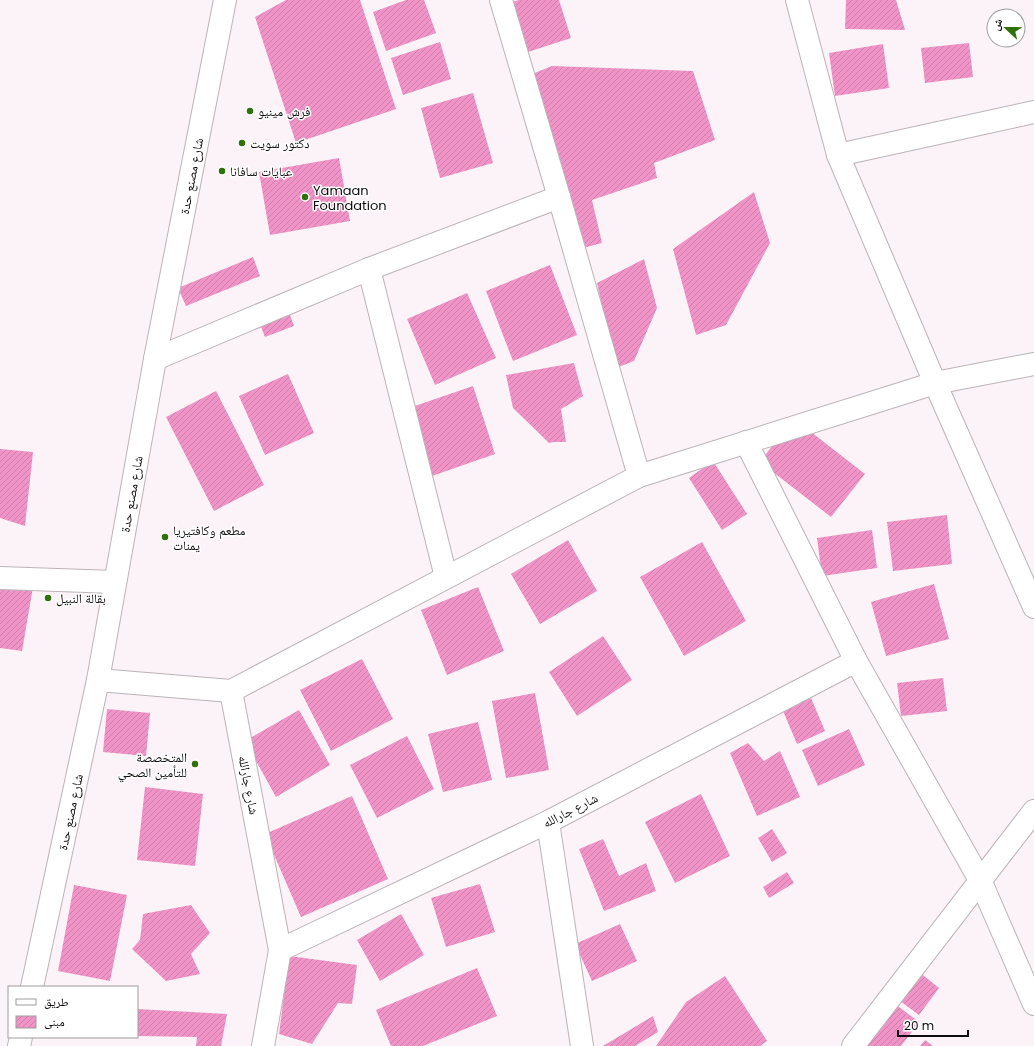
<svg xmlns="http://www.w3.org/2000/svg" width="1034" height="1046" viewBox="0 0 1034 1046" font-family="Poppins,'Noto Naskh Arabic',sans-serif">
	<defs>
		<pattern id="building-hatch" width="6" height="6" patternUnits="userSpaceOnUse"><rect width="6" height="6" fill="#f094c8"/><path d="M-1 1l2-2M0 6l6-6M5 7l2-2" fill="none" stroke="#cd7eab"/></pattern>
	</defs>
	<rect width="100%" height="100%" fill="#fcf3f8"/>
	<!-- building -->
	<g fill="url(#building-hatch)">
		<polygon points="286,0 360,0 396,109 296,143 255,17"/>
		<polygon points="406,0 424,0 436,33 386,51 373,12"/>
		<polygon points="519,0 559,0 571,38 528,52 512,2"/>
		<polygon points="846,0 896,0 905,30 845,29"/>
		<polygon points="440,42 451,79 403,95 391,58"/>
		<polygon points="969,43 973,77 925,83 921,48"/>
		<polygon points="883,44 889,88 835,96 829,53"/>
		<polygon points="552,66 693,71 715,140 654,163 657,178 592,200 602,243 579,249 522,78"/>
		<polygon points="473,93 493,163 440,178 421,108"/>
		<polygon points="339,158 350,221 270,235 259,172"/>
		<polygon points="754,192 770,243 726,325 696,335 673,249"/>
		<polygon points="253,257 260,276 186,306 178,288"/>
		<polygon points="644,259 657,308 634,361 616,368 597,283"/>
		<polygon points="550,265 577,335 513,361 486,291"/>
		<polygon points="467,293 496,358 435,385 407,319"/>
		<polygon points="286,304 294,326 265,337 256,314"/>
		<polygon points="574,363 583,396 561,409 566,442 554,442 549,443 513,408 506,375"/>
		<polygon points="288,374 314,433 265,455 239,396"/>
		<polygon points="473,386 495,454 432,476 409,408"/>
		<polygon points="216,391 264,485 214,511 166,417"/>
		<polygon points="793,418 865,474 831,517 760,462"/>
		<polygon points="0,449 33,452 25,526 0,518"/>
		<polygon points="713,461 747,514 722,530 689,478"/>
		<polygon points="947,515 952,564 893,571 887,522"/>
		<polygon points="872,530 877,568 822,576 817,538"/>
		<polygon points="568,540 597,591 540,624 511,574"/>
		<polygon points="702,542 746,621 684,656 640,577"/>
		<polygon points="0,581 33,587 22,651 0,648"/>
		<polygon points="934,584 949,639 886,656 871,602"/>
		<polygon points="478,587 504,651 447,675 421,610"/>
		<polygon points="603,636 632,680 577,716 549,672"/>
		<polygon points="362,659 393,719 331,751 300,690"/>
		<polygon points="943,678 947,711 901,716 897,683"/>
		<polygon points="535,693 549,770 506,778 492,701"/>
		<polygon points="811,698 825,731 797,744 783,711"/>
		<polygon points="107,709 150,713 146,756 103,752"/>
		<polygon points="299,710 330,765 276,797 245,741"/>
		<polygon points="478,722 492,780 443,792 428,734"/>
		<polygon points="849,729 865,765 818,786 802,750"/>
		<polygon points="407,736 434,789 377,818 350,765"/>
		<polygon points="748,743 764,761 780,751 800,797 757,816 730,753"/>
		<polygon points="145,787 203,794 195,866 137,860"/>
		<polygon points="701,794 730,856 675,883 645,822"/>
		<polygon points="352,796 388,879 301,917 265,834"/>
		<polygon points="772,829 787,853 772,862 758,838"/>
		<polygon points="603,839 619,876 646,863 656,891 604,911 579,849"/>
		<polygon points="787,872 794,883 769,898 763,887"/>
		<polygon points="480,884 495,932 446,947 431,898"/>
		<polygon points="74,885 127,895 110,981 58,971"/>
		<polygon points="191,905 210,933 191,954 200,974 166,981 132,949 140,940 143,914"/>
		<polygon points="401,914 424,955 380,981 357,940"/>
		<polygon points="620,924 637,961 592,981 575,944"/>
		<polygon points="289,956 357,965 352,1004 338,1003 312,1044 279,1034"/>
		<polygon points="913,967 939,988 919,1015 892,995"/>
		<polygon points="477,968 497,1016 423,1046 391,1046 376,1010"/>
		<polygon points="725,976 767,1041 760,1046 656,1046 686,1002"/>
		<polygon points="887,998 919,1022 901,1046 850,1046"/>
		<polygon points="137,1009 227,1014 221,1046 196,1046 197,1037 137,1036"/>
		<polygon points="653,1016 658,1032 635,1046 603,1046"/>
		<polygon points="925,1040 933,1046 920,1046"/>
	</g>
	<g fill="none" stroke-linecap="round" stroke-linejoin="round">
		<defs>
			<g id="minor">
				<polyline points="501,0 559,197 639,476"/>
				<polyline points="797,0 838,155 935,383 1034,607"/>
				<polyline points="838,155 1034,112"/>
				<polyline points="369,269 446,577"/>
				<polyline points="155,359 369,269 559,197"/>
				<polyline points="746,442 856,661 980,880 1034,1004"/>
				<polyline points="0,578 115,582"/>
				<polyline points="98,680 231,691 639,476 935,383 1034,364"/>
				<polyline points="231,691 280,950 263,1046"/>
				<polyline points="548,822 582,1046"/>
				<polyline points="280,950 548,822 856,661"/>
				<polyline points="32,987 98,680 155,359 225,0"/>
				<polyline points="19,1046 21,1037"/>
				<polyline points="853,1046 1034,811"/>
			</g>
		</defs>
		<!-- minor casing -->
		<use href="#minor" stroke="#bbb3b7" stroke-width="24"/>
		<!-- minor -->
		<use href="#minor" stroke="#fff" stroke-width="22"/>
	</g>
	<!-- markers -->
	<g fill="#2e700a" stroke="#fff" stroke-width="1.5">
		<circle cx="250" cy="111" r="4"/>
		<circle cx="242" cy="143" r="4"/>
		<circle cx="222" cy="171" r="4"/>
		<circle cx="305" cy="197" r="4"/>
		<circle cx="165" cy="537" r="4"/>
		<circle cx="48" cy="598" r="4"/>
		<circle cx="195" cy="764" r="4"/>
	</g>
	<g text-anchor="middle" stroke-width="3" stroke-linejoin="round" paint-order="stroke">
		<!-- poi labels -->
		<g font-size="13" fill="#0e0b0c" stroke="#fff" text-anchor="start">
			<text x="258" y="116">فرش مينيو</text>
			<text x="250" y="148">دكتور سويت</text>
			<text x="230" y="176">عبايات سافانا</text>
			<text x="313" y="195">Yamaan<tspan x="313" dy="15">Foundation</tspan></text>
			<text x="173" y="535">مطعم وكافتيريا<tspan x="173" dy="15">يمنات</tspan></text>
			<text x="56" y="603">بقالة النبيل</text>
			<text x="187" y="762" text-anchor="end">المتخصصة<tspan x="187" dy="15">للتأمين الصحي</tspan></text>
		</g>
		<!-- street labels -->
		<g font-size="13" fill="#0e0b0c" stroke="#fff">
			<text transform="translate(191 176) rotate(-79)" y="5">شارع مصنع حدة</text>
			<text transform="translate(131 494) rotate(-80)" y="5">شارع مصنع حدة</text>
			<text transform="translate(249 785) rotate(79)" y="5">شارع جارالله</text>
			<text transform="translate(570 810) rotate(-27)" y="5">شارع جارالله</text>
			<text transform="translate(70 812) rotate(-78)" y="5">شارع مصنع حدة</text>
		</g>
	</g>
	<!-- legend -->
	<rect x="8" y="986" width="130" height="52" fill="#ffffff" stroke="#9f9d9e"/>
	<rect x="16" y="999" width="20" height="6" fill="#ffffff" stroke="#9f9d9e"/>
	<text x="44" y="1006" font-size="12" fill="#0e0b0c">طريق</text>
	<rect x="16" y="1016" width="20" height="12" fill="url(#building-hatch)" stroke="#9f9d9e"/>
	<text x="44" y="1026" font-size="12" fill="#0e0b0c">مبنى</text>
	<!-- north arrow -->
	<g transform="translate(1006 28) rotate(292)"><circle r="19" fill="#ffffff" stroke="#9f9d9e"/>
	<path d="M0-3L7 15L0 10L-7 15Z" fill="#2e700a"/>
	<text y="-6" font-size="11" font-weight="bold" text-anchor="middle" fill="#0e0b0c">ش</text>
	</g>
	<!-- scale -->
	<path d="M898 1030v6h70v-6" fill="none" stroke="#0e0b0c" stroke-width="2"/>
	<text x="904" y="1030" font-size="12" fill="#0e0b0c" stroke="#ffffff" stroke-width="3" paint-order="stroke">20 m</text>
</svg>
